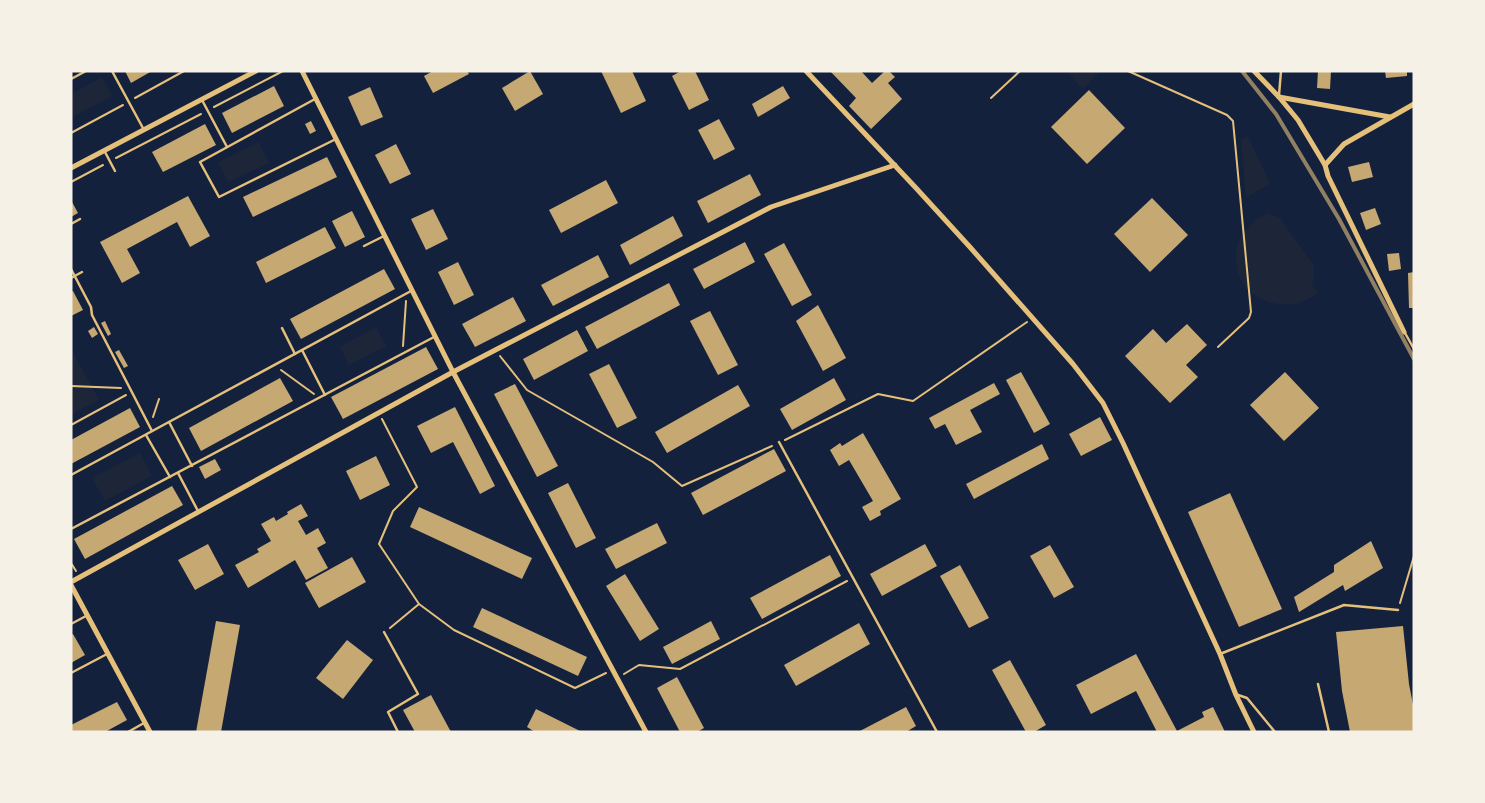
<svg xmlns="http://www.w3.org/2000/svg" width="1485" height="803" viewBox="0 0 1485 803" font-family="'DM Sans',sans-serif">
	<rect width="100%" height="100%" fill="#14213d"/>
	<!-- green -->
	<g fill="#1d2539">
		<polygon points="1066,71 1100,71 1083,89"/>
		<polygon points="102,77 112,96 71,118 71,94"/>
		<polygon points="1248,137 1270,183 1246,198 1241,139"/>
		<polygon points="259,142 269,163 228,182 218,162"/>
		<path d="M1269 213 1280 218 1314 266V276L1312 285 1318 292C1297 311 1264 308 1245 286 1236 275 1233 251 1240 238 1243 234 1247 230 1250 226 1253 223 1255 220 1258 218 1261 216 1265 215 1269 213Z"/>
		<polygon points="376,327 386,346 349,365 340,347"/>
		<polygon points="71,349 99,400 71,415"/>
		<polygon points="140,453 152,476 105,501 92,478"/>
	</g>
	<!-- building -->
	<g fill="#c6a872">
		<polygon points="125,71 152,71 131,83"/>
		<polygon points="433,71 467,71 469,74 433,93 424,76"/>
		<polygon points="530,71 543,94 515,111 502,88"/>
		<polygon points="601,71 632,71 646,101 621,113"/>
		<polygon points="681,71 695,71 709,100 689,110 672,76"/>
		<polygon points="830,71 861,71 872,83 885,71 889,71 895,77 888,83 902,99 871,129 849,106 856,98"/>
		<polygon points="1318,71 1331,71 1330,89 1317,88"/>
		<polygon points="1385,71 1407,71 1407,76 1386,78"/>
		<polygon points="274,86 284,106 232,133 222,113"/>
		<polygon points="783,86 790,98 758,117 752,104"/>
		<polygon points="370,87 383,117 361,126 348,97"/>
		<polygon points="1089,90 1125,128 1087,164 1051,127"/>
		<polygon points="719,119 735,149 714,160 698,130"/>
		<polygon points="311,121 316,131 310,134 305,124"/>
		<polygon points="205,124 216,145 163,172 152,152"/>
		<polygon points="396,144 411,174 390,184 375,155"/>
		<polygon points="327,157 337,177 253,217 243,197"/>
		<polygon points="1369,162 1373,177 1352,182 1348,167"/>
		<polygon points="750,174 761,195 708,223 697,201"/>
		<polygon points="606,180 618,203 561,233 549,210"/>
		<polygon points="188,196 210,236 190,247 177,222 127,249 140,273 122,283 100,242"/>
		<polygon points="1152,198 1188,235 1150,272 1114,234"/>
		<polygon points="71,200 78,213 71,217"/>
		<polygon points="1375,208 1381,224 1366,230 1360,213"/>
		<polygon points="433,209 448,239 426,250 411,219"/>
		<polygon points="352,211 365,237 345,247 332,221"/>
		<polygon points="673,216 683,236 630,265 620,245"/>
		<polygon points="325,227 336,248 266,283 256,262"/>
		<polygon points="745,242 755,262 704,289 693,269"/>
		<polygon points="784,243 812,295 792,306 764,254"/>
		<polygon points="1399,253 1401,269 1389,271 1387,254"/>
		<polygon points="598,255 609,277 553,306 541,285"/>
		<polygon points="458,262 474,295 454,305 438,272"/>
		<polygon points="384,269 395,289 301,339 290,319"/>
		<polygon points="1414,272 1414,308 1409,308 1408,273"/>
		<polygon points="669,283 680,305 597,349 585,327"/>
		<polygon points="73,291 83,310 71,316 71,292"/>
		<polygon points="513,297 526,321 475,347 462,324"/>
		<polygon points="818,305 846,358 823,371 796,321"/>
		<polygon points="710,311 738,365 718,375 690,321"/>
		<polygon points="105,321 111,334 108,336 101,323"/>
		<polygon points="1187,324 1207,345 1186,365 1198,377 1170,403 1125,356 1153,329 1166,343"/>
		<polygon points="94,327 98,334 92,338 88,331"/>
		<polygon points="577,330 588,351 534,380 523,359"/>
		<polygon points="426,347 438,369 343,419 331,397"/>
		<polygon points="119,350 128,366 124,368 115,352"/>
		<polygon points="609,364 637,418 617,428 589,374"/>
		<polygon points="1021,372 1050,424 1034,433 1006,380"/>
		<polygon points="1285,372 1319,408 1284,441 1250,405"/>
		<polygon points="280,378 293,401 201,451 189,428"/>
		<polygon points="834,378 846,400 792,430 780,409"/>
		<polygon points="994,383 1000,394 970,410 982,432 956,445 945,424 935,429 929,418"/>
		<polygon points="515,384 558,466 537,477 494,394"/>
		<polygon points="738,385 750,406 667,453 655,432"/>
		<polygon points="455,407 495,486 480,494 453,442 431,453 417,426"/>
		<polygon points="130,408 140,427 71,464 71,440"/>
		<polygon points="1100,417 1112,440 1081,456 1069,434"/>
		<polygon points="863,433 901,499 880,511 881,515 870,521 862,507 873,501 849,460 839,466 830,450 840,443 842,446"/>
		<polygon points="1042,444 1049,459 974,499 966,484"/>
		<polygon points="774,449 786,471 703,515 691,493"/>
		<polygon points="376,456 390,485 360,500 346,471"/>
		<polygon points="215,459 221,470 205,479 199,467"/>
		<polygon points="568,483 596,538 576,548 548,493"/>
		<polygon points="172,486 183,505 85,559 74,539"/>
		<polygon points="1230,493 1282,609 1239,627 1188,512"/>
		<polygon points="301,504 308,516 298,521 306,535 318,528 326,543 317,548 328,568 306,580 295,560 248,588 235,565 259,552 257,549 271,541 261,524 274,517 276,521 288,514 287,512"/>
		<polygon points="419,507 532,558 522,579 410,527"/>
		<polygon points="657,523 667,543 616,569 605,549"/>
		<polygon points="1371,541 1383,568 1345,591 1343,585 1299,612 1294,597 1334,572 1334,565"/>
		<polygon points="208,544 224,574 195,590 178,560"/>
		<polygon points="925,544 937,566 882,596 870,574"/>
		<polygon points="1050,545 1074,587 1054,598 1030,556"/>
		<polygon points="830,555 841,576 762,619 750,598"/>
		<polygon points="352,557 366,582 319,608 305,583"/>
		<polygon points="960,565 989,618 969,628 940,576"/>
		<polygon points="625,574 659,629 640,641 606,586"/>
		<polygon points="482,608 587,657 578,676 473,627"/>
		<polygon points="216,621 240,625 221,732 196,732"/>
		<polygon points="711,621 720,639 672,664 663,647"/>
		<polygon points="859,623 870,644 796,686 784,665"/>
		<polygon points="1403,626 1409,684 1414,710 1414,732 1350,732 1342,691 1336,632"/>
		<polygon points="73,634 85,655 71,663 71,635"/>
		<polygon points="347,640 373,660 343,699 316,678"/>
		<polygon points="1136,654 1177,731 1204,717 1202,712 1213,707 1225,732 1157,732 1136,691 1091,714 1076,685"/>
		<polygon points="1010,660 1046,725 1034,732 1026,732 992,670"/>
		<polygon points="677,677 704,728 697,732 680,732 657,688"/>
		<polygon points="431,695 451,732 415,732 403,710"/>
		<polygon points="117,702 127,720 105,732 71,732 71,725"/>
		<polygon points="906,707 916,726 906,732 858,732"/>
		<polygon points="536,709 582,732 535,732 527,727"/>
	</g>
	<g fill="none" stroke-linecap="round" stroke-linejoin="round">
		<!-- path -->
		<g stroke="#e5c07b" stroke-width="2">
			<polyline points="1128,71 1227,115 1233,121 1251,312 1249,318 1218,347"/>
			<polyline points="135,98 184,71"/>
			<polyline points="991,98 1020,71"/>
			<polyline points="214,107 283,71"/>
			<polyline points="71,133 123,105"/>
			<polyline points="116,158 201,114"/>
			<polyline points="71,182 103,165"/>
			<polyline points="403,346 406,301"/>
			<polyline points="500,356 527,390 653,462 682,486 772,446"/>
			<polyline points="281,370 314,394"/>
			<polyline points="71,386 121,388"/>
			<polyline points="153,417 159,399"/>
			<polyline points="382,419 417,487 393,511 379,544 419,604 390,628"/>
			<polyline points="71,425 126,395"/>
			<polyline points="785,440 878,394 913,401 1027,322"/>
			<polyline points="71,563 76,571"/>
			<polyline points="1400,603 1414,556"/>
			<polyline points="419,604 454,630 575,688 606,673"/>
			<polyline points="624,674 639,665 680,669 847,581"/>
		</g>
		<!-- service -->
		<g stroke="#e5c07b" stroke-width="2.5">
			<polyline points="112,71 144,130"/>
			<polyline points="71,79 86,71"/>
			<polyline points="1279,95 1281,71"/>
			<polyline points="315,99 200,162 219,197 336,139"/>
			<polyline points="202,100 227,147"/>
			<polyline points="105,152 115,171"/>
			<polyline points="71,224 80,219"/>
			<polyline points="364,246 384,236"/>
			<polyline points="71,269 91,307 92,315 152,431"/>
			<polyline points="71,278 82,272"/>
			<polyline points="282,328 295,354"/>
			<polyline points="1405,333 1414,349"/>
			<polyline points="302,350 325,395"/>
			<polyline points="169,422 192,466"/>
			<polyline points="146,435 170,477"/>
			<polyline points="779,442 937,732"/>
			<polyline points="178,473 198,511"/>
			<polyline points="71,475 411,291"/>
			<polyline points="71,529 434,337"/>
			<polyline points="71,624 86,616"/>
			<polyline points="384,632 418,694 388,712 398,732"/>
			<polyline points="1220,654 1344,605 1398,610"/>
			<polyline points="71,673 107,654"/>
			<polyline points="1318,684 1329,732"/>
			<polyline points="1238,695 1247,698 1275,732"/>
			<polyline points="128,732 144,723"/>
		</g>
		<!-- minor -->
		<g stroke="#e5c07b" stroke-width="5">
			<polyline points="302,71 453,372 646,732"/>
			<polyline points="806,71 916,188 969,246 1073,364 1103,403 1123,443 1220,654 1236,695 1254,732"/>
			<polyline points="1254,71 1279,97 1298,120 1325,165 1328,176 1404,332"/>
			<polyline points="1279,97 1390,117"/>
			<polyline points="1325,165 1344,144 1414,104"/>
			<polyline points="71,168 256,71"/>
			<polyline points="71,582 453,372 771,207 895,165"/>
			<polyline points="71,585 150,732"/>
		</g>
		<!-- rail -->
		<polyline stroke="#918062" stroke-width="4" points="1242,71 1276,114 1339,219 1414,359"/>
	</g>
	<!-- border -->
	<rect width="1485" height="803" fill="none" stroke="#f6f1e7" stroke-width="145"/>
</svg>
